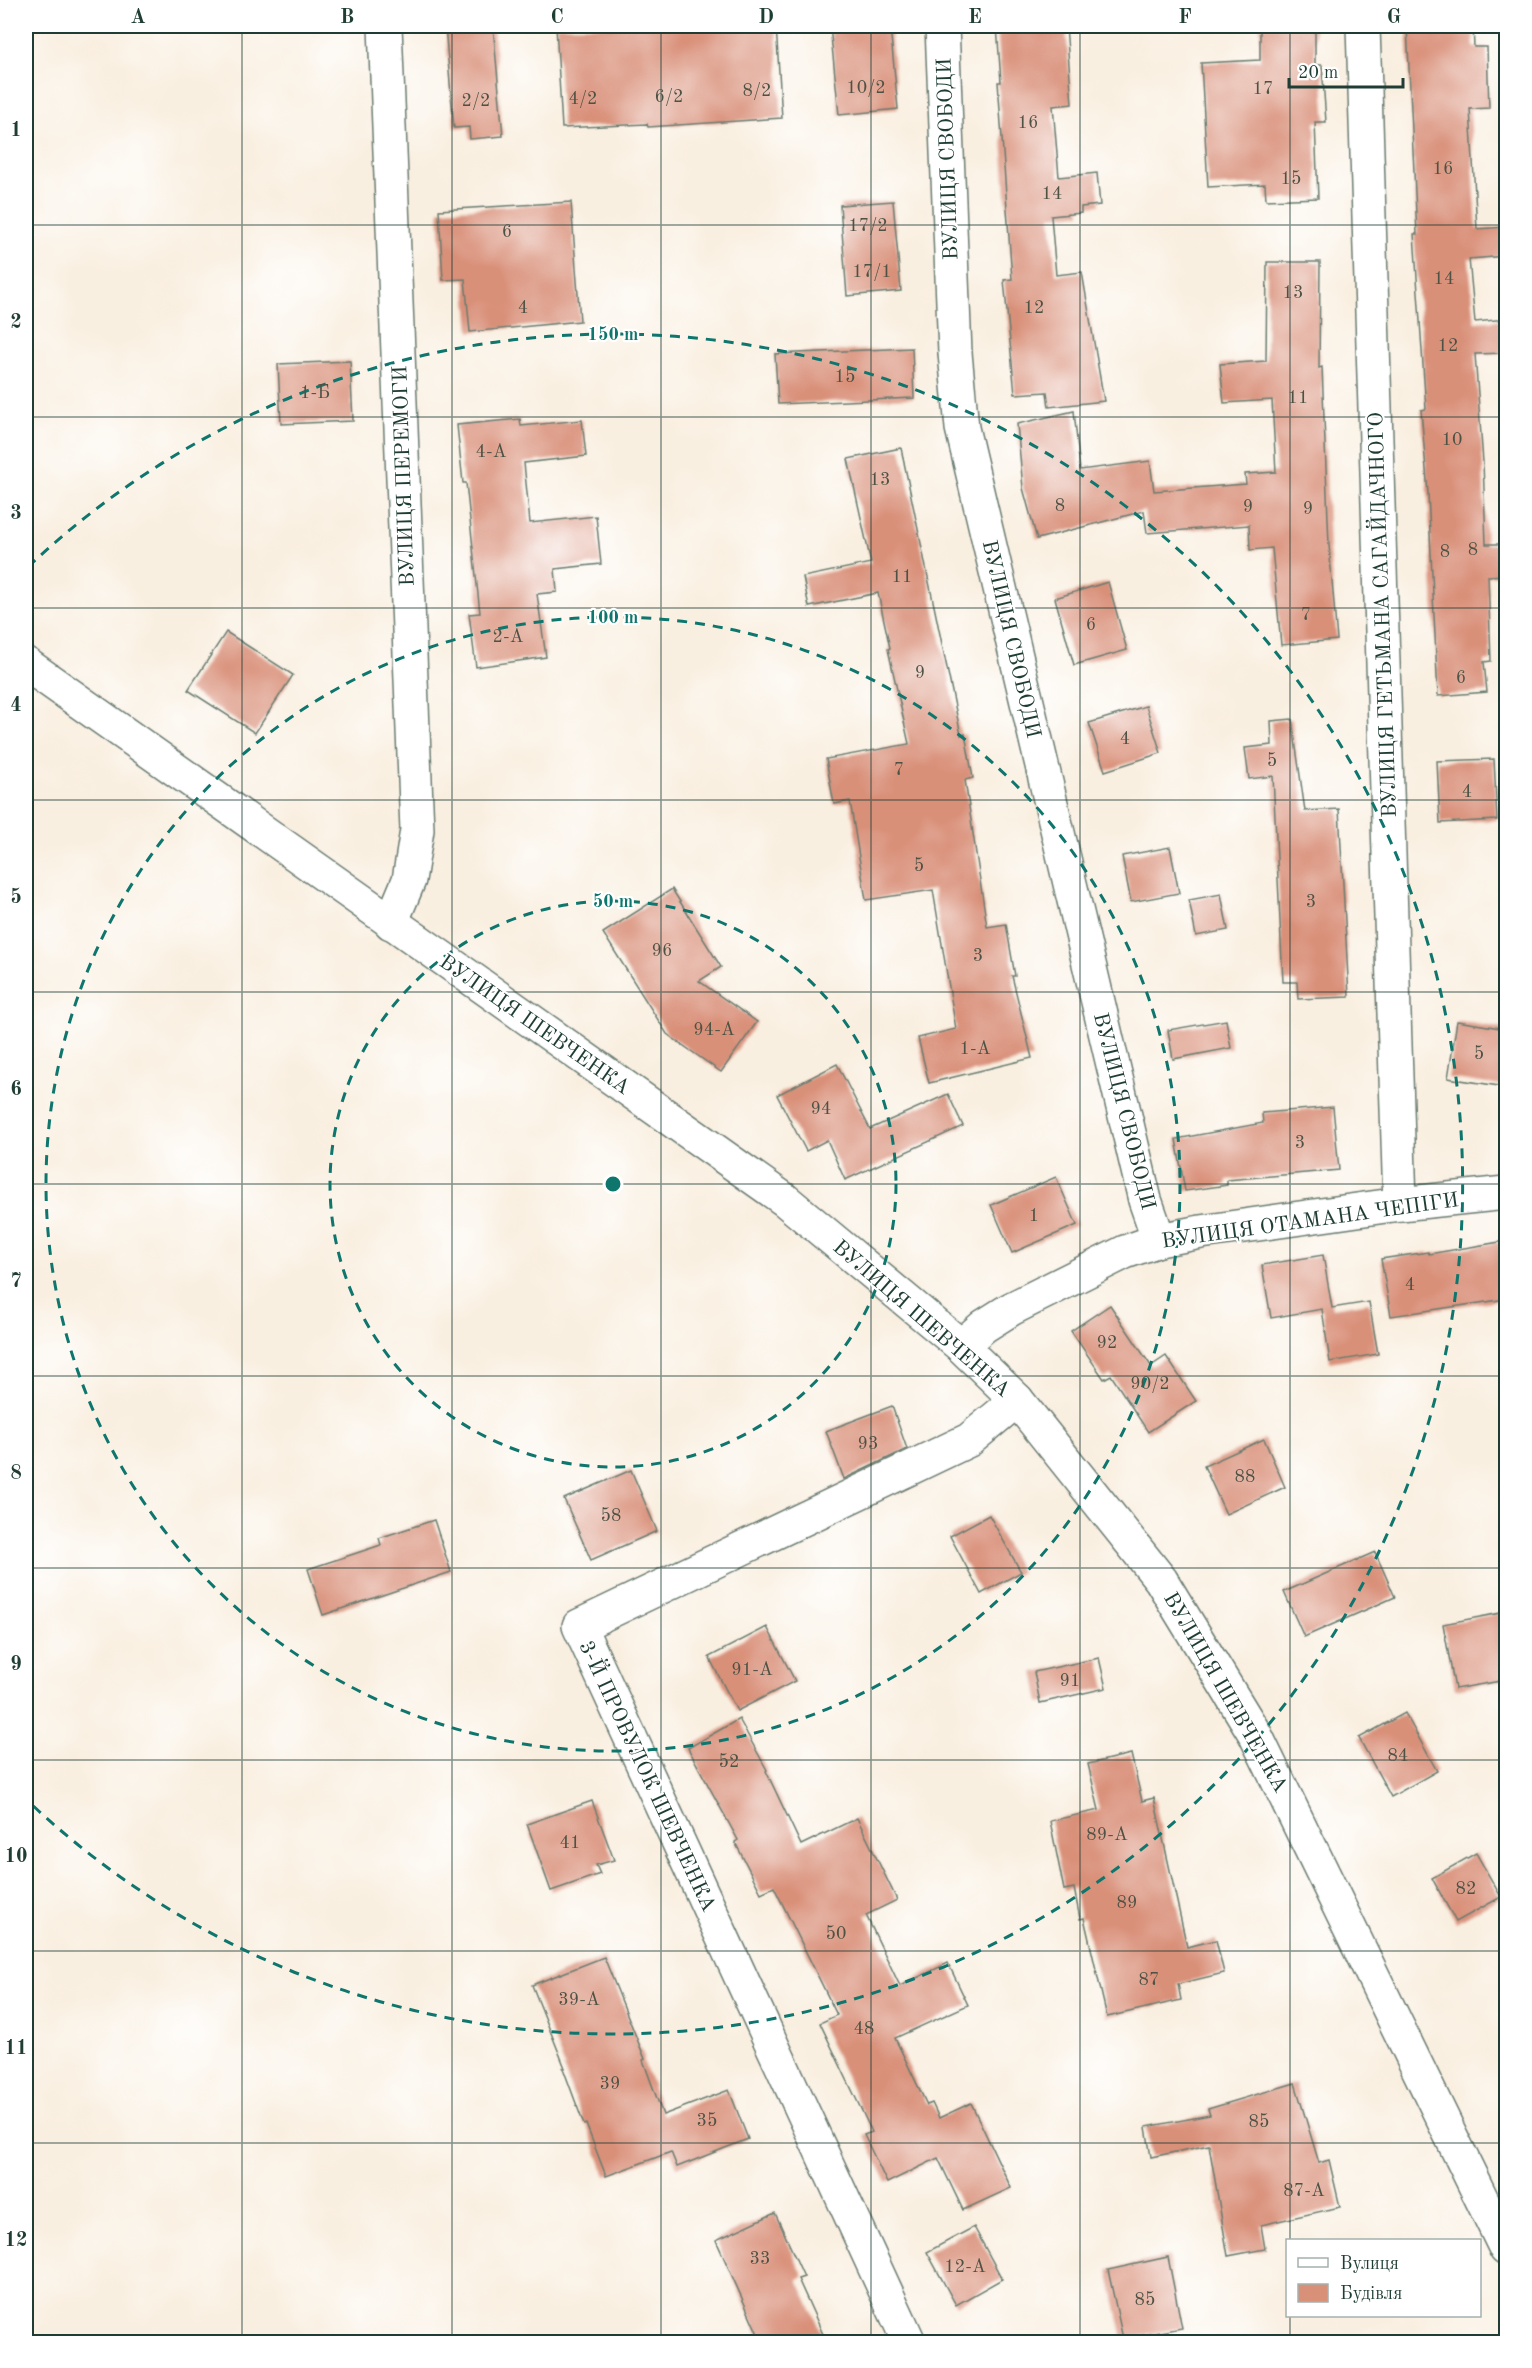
<svg xmlns="http://www.w3.org/2000/svg" width="1532" height="2368" viewBox="0 0 1532 2368" font-family="'Old Standard TT',serif">
	<rect width="100%" height="100%" fill="#fff"/>
	<filter id="ink" filterUnits="userSpaceOnUse"><feTurbulence type="fractalNoise" baseFrequency=".0167" numOctaves="2"/><feDisplacementMap in="SourceGraphic" scale="12" xChannelSelector="R" yChannelSelector="G"/><feConvolveMatrix kernelMatrix="1 2 1 2 8 2 1 2 1" color-interpolation-filters="sRGB"/></filter>
	<filter id="wash" filterUnits="userSpaceOnUse"><feTurbulence type="fractalNoise" baseFrequency=".008" numOctaves="4" result="noise"/><feDisplacementMap in="SourceGraphic" scale="24" xChannelSelector="R" yChannelSelector="G"/><feGaussianBlur stdDeviation="1.35" result="paint"/><feColorMatrix in="noise" values="0 0 0 0 0 0 0 0 0 0 0 0 0 0 0 0 0 1.4 0 .05"/><feComposite in="paint" operator="in"/></filter>
	<g filter="url(#wash)">
		<rect width="100%" height="100%" fill="#f9efe0"/>
		<g id="blocks">
			<!-- building -->
			<g fill="#d99079">
				<polygon points="445,26 493,26 503,136 470,139 469,127 454,128"/>
				<polygon points="556,26 776,26 782,118 648,127 647,124 562,128"/>
				<polygon points="830,26 890,26 898,109 839,115"/>
				<polygon points="997,26 1066,26 1072,104 1053,106 1059,177 1097,173 1100,205 1081,207 1081,213 1051,216 1056,275 1082,272 1104,401 1049,407 1047,392 1015,394 1004,280 1012,279 998,82 1001,82"/>
				<polygon points="1260,26 1315,26 1315,65 1322,65 1326,122 1315,122 1318,198 1266,200 1265,184 1208,187 1201,63 1260,60"/>
				<polygon points="1407,26 1473,26 1474,47 1487,47 1489,108 1470,109 1477,229 1506,227 1506,256 1469,259 1475,322 1506,319 1506,353 1475,354 1483,462 1486,544 1506,544 1506,575 1488,576 1491,661 1484,662 1487,692 1438,696 1428,493 1421,410 1426,409 1414,234 1417,234"/>
				<polygon points="893,201 901,291 847,296 840,205"/>
				<polygon points="571,202 580,321 470,332 465,279 443,280 439,210"/>
				<polygon points="1267,262 1320,262 1319,368 1322,367 1329,545 1337,640 1281,645 1272,548 1250,550 1249,525 1147,533 1144,511 1037,539 1023,488 1017,424 1074,411 1080,470 1150,461 1154,491 1246,484 1245,474 1276,472 1272,400 1224,403 1220,364 1266,361"/>
				<polygon points="912,348 914,398 778,404 775,354"/>
				<polygon points="350,361 353,421 281,424 278,364"/>
				<polygon points="520,419 521,426 582,420 586,456 524,463 530,523 596,516 601,564 555,569 557,592 537,594 546,657 476,667 469,614 480,613 466,483 463,483 457,425"/>
				<polygon points="901,448 961,735 965,734 973,778 965,780 987,927 1006,924 1015,976 1012,976 1032,1058 929,1083 918,1038 956,1029 933,890 866,900 850,801 834,804 826,759 909,744 888,649 890,648 878,593 809,607 803,577 871,563 848,459"/>
				<polygon points="1108,582 1127,650 1074,665 1055,598"/>
				<polygon points="226,632 293,675 255,733 188,690"/>
				<polygon points="1146,706 1161,753 1105,771 1089,723"/>
				<polygon points="1292,719 1305,811 1339,809 1349,997 1298,999 1297,982 1283,982 1273,776 1249,779 1245,748 1272,745 1271,721"/>
				<polygon points="1494,759 1497,820 1440,823 1437,761"/>
				<polygon points="1170,847 1179,893 1131,902 1122,856"/>
				<polygon points="672,889 721,967 699,981 757,1022 721,1072 667,1034 603,933"/>
				<polygon points="1221,894 1228,930 1196,936 1189,900"/>
				<polygon points="1226,1020 1231,1048 1173,1059 1168,1030"/>
				<polygon points="1457,1021 1506,1029 1506,1087 1448,1078"/>
				<polygon points="837,1064 870,1129 948,1094 963,1126 845,1180 827,1140 806,1151 777,1095"/>
				<polygon points="1333,1107 1339,1170 1227,1180 1227,1185 1185,1191 1176,1139 1263,1123 1262,1113"/>
				<polygon points="1056,1177 1077,1225 1012,1253 991,1205"/>
				<polygon points="1506,1241 1506,1299 1391,1316 1381,1259 1428,1252 1429,1254"/>
				<polygon points="1323,1255 1332,1308 1369,1302 1378,1354 1330,1362 1322,1309 1271,1318 1262,1265"/>
				<polygon points="1110,1305 1151,1366 1166,1356 1196,1401 1148,1432 1111,1375 1104,1379 1071,1331"/>
				<polygon points="892,1406 907,1449 844,1479 826,1431"/>
				<polygon points="1264,1439 1285,1487 1226,1514 1204,1466"/>
				<polygon points="631,1470 657,1531 591,1560 564,1499"/>
				<polygon points="989,1515 1021,1572 981,1594 950,1536"/>
				<polygon points="434,1520 451,1572 323,1615 308,1569 381,1545 379,1538"/>
				<polygon points="1375,1552 1395,1597 1304,1637 1284,1592"/>
				<polygon points="1506,1612 1506,1680 1455,1689 1443,1624"/>
				<polygon points="767,1627 795,1681 737,1711 709,1657"/>
				<polygon points="1099,1658 1106,1688 1040,1703 1034,1672"/>
				<polygon points="1405,1713 1437,1771 1391,1797 1359,1738"/>
				<polygon points="739,1719 767,1770 766,1771 801,1845 857,1818 897,1900 866,1915 900,1986 948,1963 968,2005 895,2038 927,2105 932,2103 939,2118 971,2103 1011,2188 963,2210 938,2158 887,2183 864,2135 872,2132 820,2023 837,2015 774,1887 761,1893 735,1842 738,1840 688,1748"/>
				<polygon points="1131,1754 1142,1801 1154,1798 1187,1947 1216,1940 1224,1973 1178,1984 1181,2000 1107,2017 1084,1918 1080,1919 1074,1888 1064,1890 1050,1821 1099,1810 1088,1764"/>
				<polygon points="592,1801 614,1860 596,1865 600,1874 551,1891 527,1824"/>
				<polygon points="1476,1853 1501,1897 1456,1922 1432,1878"/>
				<polygon points="604,1957 645,2059 643,2060 663,2115 729,2090 748,2139 677,2167 671,2152 606,2176 586,2124 584,2125 563,2068 565,2068 532,1985"/>
				<polygon points="1295,2083 1319,2163 1329,2160 1340,2207 1261,2225 1265,2249 1228,2256 1209,2145 1151,2157 1146,2127 1210,2115 1208,2109"/>
				<polygon points="775,2213 804,2277 798,2279 827,2343 762,2343 716,2240"/>
				<polygon points="974,2227 1002,2279 956,2305 927,2252"/>
				<polygon points="1168,2257 1182,2328 1123,2339 1108,2270"/>
			</g>
		</g>
	</g>
	<g filter="url(#ink)">
		<use href="#blocks" fill-opacity="0" stroke="#6b7b70" stroke-width="1.5"/>
		<g fill="none" stroke-linecap="round" stroke-linejoin="round">
			<defs>
				<g id="street">
					<polyline points="385,26 417,830 409,880 391,923"/>
					<polyline points="942,26 955,353 962,428 1145,1200 1159,1240"/>
					<polyline points="1363,26 1400,1204"/>
					<polyline points="961,1346 984,1326 1011,1309 1125,1252 1159,1240 1201,1232 1400,1204 1506,1193"/>
					<polyline points="909,2342 579,1626 969,1440 1017,1400"/>
				</g>
				<polyline id="secondary" points="26,664 785,1200 961,1346 1017,1400 1161,1580 1255,1734 1506,2249"/>
			</defs>
			<!-- street casing -->
			<use href="#street" stroke="#6b7b70" stroke-width="36"/>
			<!-- secondary casing -->
			<use href="#secondary" stroke="#6b7b70" stroke-width="36"/>
			<!-- street -->
			<use href="#street" stroke="#fff" stroke-width="33"/>
			<!-- secondary -->
			<use href="#secondary" stroke="#fff" stroke-width="33"/>
		</g>
	</g>
	<!-- grid -->
	<path fill="none" stroke="#1f3d34" stroke-width="1.5" stroke-opacity="0.55" d="M242 26V2342M452 26V2342M661 26V2342M871 26V2342M1080 26V2342M1290 26V2240M26 225H1506M26 417H1506M26 608H1506M26 800H1506M26 992H1506M26 1184H1506M26 1376H1506M26 1568H1506M26 1760H1506M26 1951H1506M26 2143H1506M1290 2316V2342"/>
	<!-- distance rings -->
	<g fill="none" stroke="#0f766e" stroke-width="3" stroke-dasharray="10 8">
		<circle cx="613" cy="1184" r="283"/>
		<circle cx="613" cy="1184" r="567"/>
		<path d="M28 567A850 850 0 1 1 28 1801"/>
	</g>
	<g text-anchor="middle" stroke-width="4.5" stroke-linejoin="round" paint-order="stroke">
		<!-- number labels -->
		<g font-size="18" fill="#4e5245">
			<text x="866" y="93">10/2</text>
			<text x="1263" y="94">17</text>
			<text x="757" y="96">8/2</text>
			<text x="669" y="102">6/2</text>
			<text x="583" y="104">4/2</text>
			<text x="476" y="106">2/2</text>
			<text x="1028" y="128">16</text>
			<text x="1443" y="174">16</text>
			<text x="1291" y="184">15</text>
			<text x="1052" y="199">14</text>
			<text x="868" y="231">17/2</text>
			<text x="507" y="237">6</text>
			<text x="872" y="277">17/1</text>
			<text x="1444" y="284">14</text>
			<text x="1293" y="298">13</text>
			<text x="523" y="313">4</text>
			<text x="1034" y="313">12</text>
			<text x="1448" y="351">12</text>
			<text x="845" y="382">15</text>
			<text x="315" y="398">1-Б</text>
			<text x="1298" y="403">11</text>
			<text x="1452" y="445">10</text>
			<text x="491" y="457">4-А</text>
			<text x="880" y="485">13</text>
			<text x="1060" y="511">8</text>
			<text x="1248" y="512">9</text>
			<text x="1308" y="514">9</text>
			<text x="1473" y="555">8</text>
			<text x="1445" y="557">8</text>
			<text x="902" y="582">11</text>
			<text x="1306" y="620">7</text>
			<text x="1091" y="630">6</text>
			<text x="508" y="642">2-А</text>
			<text x="920" y="678">9</text>
			<text x="1461" y="683">6</text>
			<text x="1125" y="744">4</text>
			<text x="1272" y="766">5</text>
			<text x="899" y="775">7</text>
			<text x="1467" y="797">4</text>
			<text x="919" y="871">5</text>
			<text x="1311" y="907">3</text>
			<text x="662" y="956">96</text>
			<text x="978" y="961">3</text>
			<text x="714" y="1035">94-А</text>
			<text x="975" y="1054">1-А</text>
			<text x="1479" y="1059">5</text>
			<text x="821" y="1114">94</text>
			<text x="1300" y="1148">3</text>
			<text x="1034" y="1221">1</text>
			<text x="1410" y="1290">4</text>
			<text x="1107" y="1348">92</text>
			<text x="1150" y="1389">90/2</text>
			<text x="868" y="1449">93</text>
			<text x="1245" y="1482">88</text>
			<text x="611" y="1521">58</text>
			<text x="752" y="1675">91-А</text>
			<text x="1070" y="1686">91</text>
			<text x="1398" y="1761">84</text>
			<text x="729" y="1767">52</text>
			<text x="1107" y="1840">89-А</text>
			<text x="570" y="1848">41</text>
			<text x="1466" y="1894">82</text>
			<text x="1127" y="1908">89</text>
			<text x="836" y="1939">50</text>
			<text x="1149" y="1985">87</text>
			<text x="579" y="2005">39-А</text>
			<text x="864" y="2034">48</text>
			<text x="610" y="2089">39</text>
			<text x="707" y="2126">35</text>
			<text x="1259" y="2127">85</text>
			<text x="1304" y="2196">87-А</text>
			<text x="760" y="2264">33</text>
			<text x="965" y="2272">12-А</text>
			<text x="1145" y="2305">85</text>
		</g>
		<!-- street labels -->
		<g font-size="21" fill="#1f3d34" stroke="#fff">
			<text transform="translate(947 159) rotate(-92)" y="7">ВУЛИЦЯ СВОБОДИ</text>
			<text transform="translate(403 476) rotate(-92)" y="7">ВУЛИЦЯ ПЕРЕМОГИ</text>
			<text transform="translate(1382 615) rotate(-92)" y="7">ВУЛИЦЯ ГЕТЬМАНА САГАЙДАЧНОГО</text>
			<text transform="translate(1012 639) rotate(77)" y="7">ВУЛИЦЯ СВОБОДИ</text>
			<text transform="translate(535 1024) rotate(35)" y="7">ВУЛИЦЯ ШЕВЧЕНКА</text>
			<text transform="translate(1125 1111) rotate(76)" y="7">ВУЛИЦЯ СВОБОДИ</text>
			<text transform="translate(1310 1220) rotate(-8)" y="7">ВУЛИЦЯ ОТАМАНА ЧЕПІГИ</text>
			<text transform="translate(922 1318) rotate(41)" y="7">ВУЛИЦЯ ШЕВЧЕНКА</text>
			<text transform="translate(1226 1692) rotate(60)" y="7">ВУЛИЦЯ ШЕВЧЕНКА</text>
			<text transform="translate(648 1776) rotate(65)" y="7">3-Й ПРОВУЛОК ШЕВЧЕНКА</text>
		</g>
	</g>
	<circle cx="613" cy="1184" r="9" fill="#0f766e" stroke="#fff" stroke-width="3"/>
	<g font-size="18" text-anchor="middle" font-weight="bold" fill="#0f766e" stroke="#fff" stroke-width="4.5" stroke-linejoin="round" paint-order="stroke">
		<text x="613" y="340">150 m</text>
		<text x="613" y="623">100 m</text>
		<text x="613" y="907">50 m</text>
	</g>
	<!-- margin -->
	<rect width="1532" height="2368" fill="none" stroke="#fff" stroke-width="66"/>
	<!-- legend -->
	<rect x="1286" y="2239" width="195" height="78" fill="#ffffff" stroke="#a5b1ae" stroke-width="1.5"/>
	<rect x="1298" y="2258" width="30" height="9" fill="#ffffff" stroke="#a5b1ae" stroke-width="1.5"/>
	<text x="1340" y="2269" font-size="18" fill="#1f3d34">Вулиця</text>
	<rect x="1298" y="2284" width="30" height="18" fill="#d99079" stroke="#a5b1ae" stroke-width="1.5"/>
	<text x="1340" y="2299" font-size="18" fill="#1f3d34">Будівля</text>
	<!-- scale -->
	<path d="M1289 78v9h114v-9" fill="none" stroke="#1f3d34" stroke-width="3"/>
	<text x="1298" y="78" font-size="18" fill="#1f3d34" stroke="#ffffff" stroke-width="4.5" paint-order="stroke">20 m</text>
	<rect x="33" y="33" width="1466" height="2302" fill="none" stroke="#1f3d34" stroke-width="2"/>
	<g font-size="20" text-anchor="middle" font-weight="bold" fill="#1f3d34">
		<text x="138" y="23">A</text>
		<text x="347" y="23">B</text>
		<text x="557" y="23">C</text>
		<text x="766" y="23">D</text>
		<text x="975" y="23">E</text>
		<text x="1185" y="23">F</text>
		<text x="1394" y="23">G</text>
		<text x="16" y="136">1</text>
		<text x="16" y="328">2</text>
		<text x="16" y="519">3</text>
		<text x="16" y="711">4</text>
		<text x="16" y="903">5</text>
		<text x="16" y="1095">6</text>
		<text x="16" y="1287">7</text>
		<text x="16" y="1479">8</text>
		<text x="16" y="1670">9</text>
		<text x="16" y="1862">10</text>
		<text x="16" y="2054">11</text>
		<text x="16" y="2246">12</text>
	</g>
</svg>
